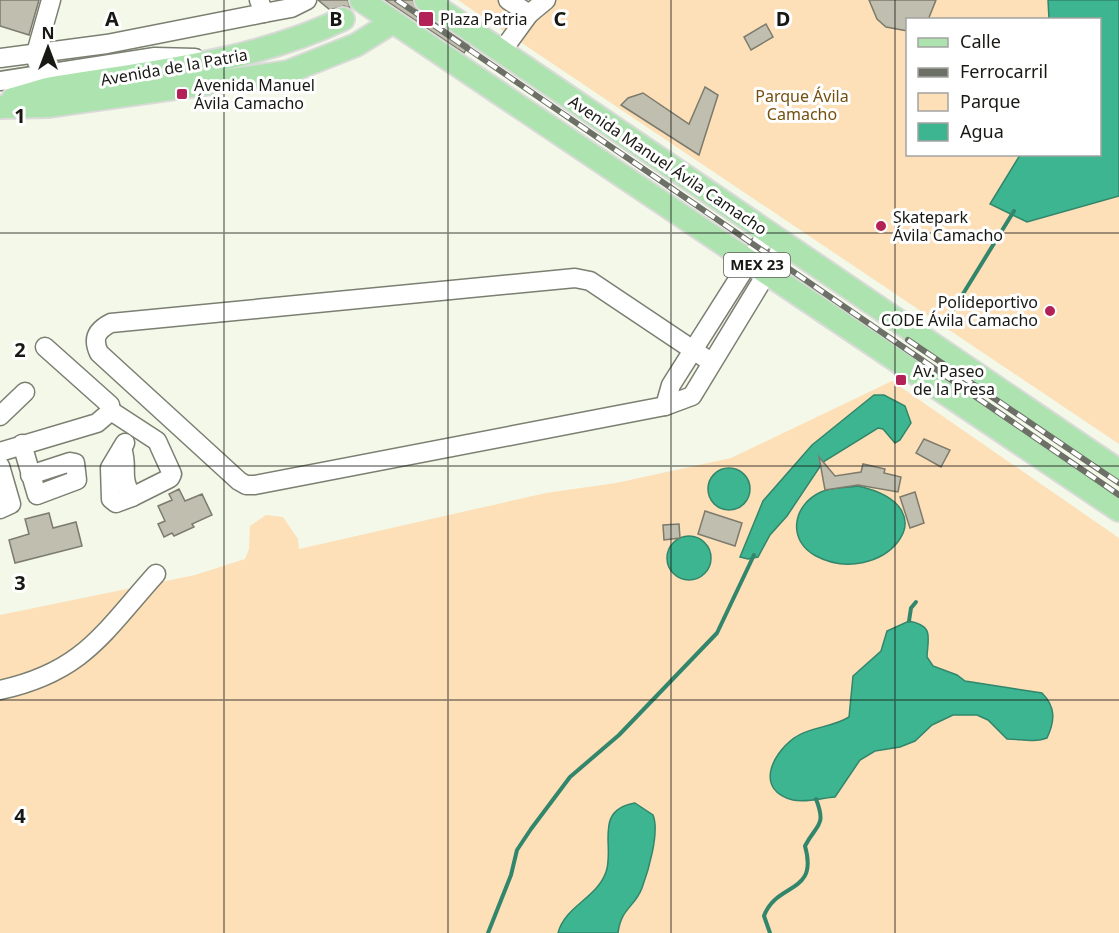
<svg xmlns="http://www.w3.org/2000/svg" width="1119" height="933" viewBox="0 0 1119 933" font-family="'Noto Sans',sans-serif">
	<rect width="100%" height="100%" fill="#f3f8e9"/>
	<!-- green -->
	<g fill="#fddfb8" fill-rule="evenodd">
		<path d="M458 0H1119V444L477 13ZM908 20H1100V154H908Z"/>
		<polygon points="892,381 1119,538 1119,933 0,933 0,615 195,575 245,559 249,549 250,526 266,515 283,517 298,539 299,549 546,493 616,483 731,458"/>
	</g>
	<!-- water -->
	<g fill="#3db590" stroke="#32866b" stroke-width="1.5">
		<polygon points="1048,0 1119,0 1119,196 1027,222 990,204 1020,155 1100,154 1100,20 1049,19"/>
		<polygon points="874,395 884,395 905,406 911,423 900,440 895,443 883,429 878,428 823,462 787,516 770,535 758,557 748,559 740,557 763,501 812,445"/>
		<circle cx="729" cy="489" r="21"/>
		<path d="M858 486C956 508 880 590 816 556 787 541 792 505 821 492 832 487 846 488 858 486Z"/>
		<circle cx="689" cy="558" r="22"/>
		<path d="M909 621C934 626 928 636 927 657L933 666 957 675 965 681 1042 693C1056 707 1055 721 1047 738 1035 743 1021 739 1007 739L988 720 977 715H953L932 725 915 741 900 747 875 751 860 760 835 797C822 798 806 803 793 800 755 790 771 755 794 738 811 726 832 728 849 717L853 676 881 651 887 631Z"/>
		<path d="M635 803 653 815C660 832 648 872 642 888 635 907 621 908 618 933H558C565 906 597 898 606 872 615 847 593 810 635 803Z"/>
	</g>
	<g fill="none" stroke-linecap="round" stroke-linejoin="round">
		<!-- stream -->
		<g stroke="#32866b" stroke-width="4">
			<polyline points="950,315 1014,211"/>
			<polyline points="909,621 911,608 916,602"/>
			<polyline points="488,933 511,875 517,850 531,829 570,777 619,735 717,633 754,555"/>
			<path d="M770 933 764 916C776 882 819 895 805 846 816 824 827 827 816 799"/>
		</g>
	</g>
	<!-- building -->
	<g fill="#c0beaf" stroke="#7d7b6d" stroke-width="1.5">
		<polygon points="0,0 39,0 29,35 0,26"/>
		<polygon points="318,0 348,0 350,8 344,6 330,10"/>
		<polygon points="385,0 413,0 418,11 469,45 464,53"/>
		<polygon points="869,0 936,0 928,20 908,20 908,31 886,27 877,19"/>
		<polygon points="766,24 773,37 751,50 744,37"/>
		<polygon points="705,87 718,95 699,155 621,105 628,98 643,93 689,124"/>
		<polygon points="924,439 950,450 941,467 916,453"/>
		<polygon points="819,457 835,476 861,472 863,464 885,469 884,473 901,477 898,492 858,485 825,490"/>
		<polygon points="179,489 185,501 202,494 212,515 192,524 194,527 174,536 172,533 164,537 158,524 165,521 158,506 172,500 169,494"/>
		<polygon points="915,492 924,523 910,528 900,497"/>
		<polygon points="705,511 742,523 735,546 698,534"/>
		<polygon points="49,513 53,528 76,522 82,546 15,563 9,540 29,534 25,519"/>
		<polygon points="679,524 680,538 664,540 663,525"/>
	</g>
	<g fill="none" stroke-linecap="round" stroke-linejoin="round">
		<defs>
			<g id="minor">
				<polyline points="508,0 529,14 546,0"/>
				<polyline points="264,13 291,8 307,0"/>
				<polyline points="502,51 529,14"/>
				<polyline points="0,58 107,44 264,13 259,0"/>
				<polyline points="37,62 36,53 51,0"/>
				<polyline points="0,81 155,57 195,58"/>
				<path d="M711 362 590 281 575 278 111 323C97 330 92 338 99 353L239 481 246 485H255L665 406 692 396 785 243"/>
				<polyline points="665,406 671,385 768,232"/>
				<path d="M111 411 157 441 172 474 170 478 132 497C119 474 129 470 122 448"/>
				<polyline points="0,416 25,392"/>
				<polyline points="125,443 110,468 111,499 116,503 132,497"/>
				<polyline points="22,444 37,495 77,480 75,463 70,462 30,475"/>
				<polyline points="0,452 97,423 111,411 110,405 45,347"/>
				<polyline points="0,466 11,504 0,509"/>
				<path d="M0 690C83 672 103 633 156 574"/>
			</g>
			<g id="major">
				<polyline points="361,0 1119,510"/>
				<polyline points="426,0 1119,471"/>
				<path d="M13 99 47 89C147 72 251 63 343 19"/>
				<polyline points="0,107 49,106 288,72 356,45 393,22"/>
			</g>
		</defs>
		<!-- minor casing -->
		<use href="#minor" stroke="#7a7f71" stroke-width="21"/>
		<!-- major casing -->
		<use href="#major" stroke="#dadad9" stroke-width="26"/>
		<!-- minor -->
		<use href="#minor" stroke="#fff" stroke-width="18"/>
		<!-- major -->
		<use href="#major" stroke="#ace3af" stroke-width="22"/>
		<defs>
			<g id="rail">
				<polyline points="397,0 1119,495"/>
				<polyline points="908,340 1119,483"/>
			</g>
		</defs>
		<!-- rail casing -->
		<use href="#rail" stroke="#6d7067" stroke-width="6"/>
		<!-- rail -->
		<use href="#rail" stroke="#fff" stroke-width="4" stroke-dasharray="11" stroke-linecap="butt"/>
	</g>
	<!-- grid -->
	<path fill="none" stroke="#181914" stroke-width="1.5" stroke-opacity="0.55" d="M224 0V933M448 0V933M671 0V933M895 0V933M0 233H1119M0 466H1119M0 700H1119"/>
	<!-- markers -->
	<g fill="#b22256" stroke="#fff" stroke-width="2">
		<rect x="418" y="11" width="16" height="16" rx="3"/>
		<rect x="176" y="88" width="12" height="12" rx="3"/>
		<circle cx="881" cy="226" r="6"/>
		<circle cx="1050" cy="311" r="6"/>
		<rect x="895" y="374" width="12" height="12" rx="3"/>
	</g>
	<g text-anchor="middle" stroke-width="6" stroke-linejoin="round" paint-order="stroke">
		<!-- shield labels -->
		<rect fill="#fff" stroke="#5d5e5a" stroke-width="1.5" x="724" y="253" width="66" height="24" rx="4.5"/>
		<g font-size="15" font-weight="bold" fill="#181914">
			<text x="757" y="270">MEX 23</text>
		</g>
		<!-- poi labels -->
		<g font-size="16" fill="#181914" stroke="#fff" text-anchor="start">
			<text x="440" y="25">Plaza Patria</text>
			<text x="194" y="91">Avenida Manuel<tspan x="194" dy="18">Ávila Camacho</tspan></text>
			<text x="893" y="223">Skatepark<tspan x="893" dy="18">Ávila Camacho</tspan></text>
			<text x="1038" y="308" text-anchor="end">Polideportivo<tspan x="1038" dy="18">CODE Ávila Camacho</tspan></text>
			<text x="913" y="377">Av. Paseo<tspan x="913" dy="18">de la Presa</tspan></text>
		</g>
		<!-- street labels -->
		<g font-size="16" fill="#181914" stroke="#fff">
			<text transform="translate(174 67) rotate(-10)" y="6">Avenida de la Patria</text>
			<text transform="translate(668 165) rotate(34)" y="6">Avenida Manuel Ávila Camacho</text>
		</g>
		<!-- park labels -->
		<g font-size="16" fill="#744f0e" stroke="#fff">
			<text x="802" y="102">Parque Ávila<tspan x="802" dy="18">Camacho</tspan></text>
		</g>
	</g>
	<g font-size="20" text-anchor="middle" font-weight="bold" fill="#181914" stroke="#fff" stroke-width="6" stroke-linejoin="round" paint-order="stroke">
		<text x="112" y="26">A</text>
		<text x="336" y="26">B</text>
		<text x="560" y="26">C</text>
		<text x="783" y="26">D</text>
		<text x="20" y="123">1</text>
		<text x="20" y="357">2</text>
		<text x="20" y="590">3</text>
		<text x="20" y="823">4</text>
	</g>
	<!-- legend -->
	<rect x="906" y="18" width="195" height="138" fill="#ffffff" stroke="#a3a3a1" stroke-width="1.5"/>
	<rect x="918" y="38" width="30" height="9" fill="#ace3af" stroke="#a3a3a1" stroke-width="1.5"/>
	<text x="960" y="48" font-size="18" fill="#181914">Calle</text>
	<rect x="918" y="68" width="30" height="9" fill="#6d7067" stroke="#a3a3a1" stroke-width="1.5"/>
	<text x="960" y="78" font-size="18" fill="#181914">Ferrocarril</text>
	<rect x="918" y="93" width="30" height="18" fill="#fddfb8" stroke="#a3a3a1" stroke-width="1.5"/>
	<text x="960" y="108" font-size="18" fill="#181914">Parque</text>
	<rect x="918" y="123" width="30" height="18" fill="#3db590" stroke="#a3a3a1" stroke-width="1.5"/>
	<text x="960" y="138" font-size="18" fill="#181914">Agua</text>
	<!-- north arrow -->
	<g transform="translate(48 48)" stroke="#ffffff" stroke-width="4.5" paint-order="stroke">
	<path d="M0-4.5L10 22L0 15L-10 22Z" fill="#181914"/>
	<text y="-9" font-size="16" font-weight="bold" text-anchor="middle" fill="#181914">N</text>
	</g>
</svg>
